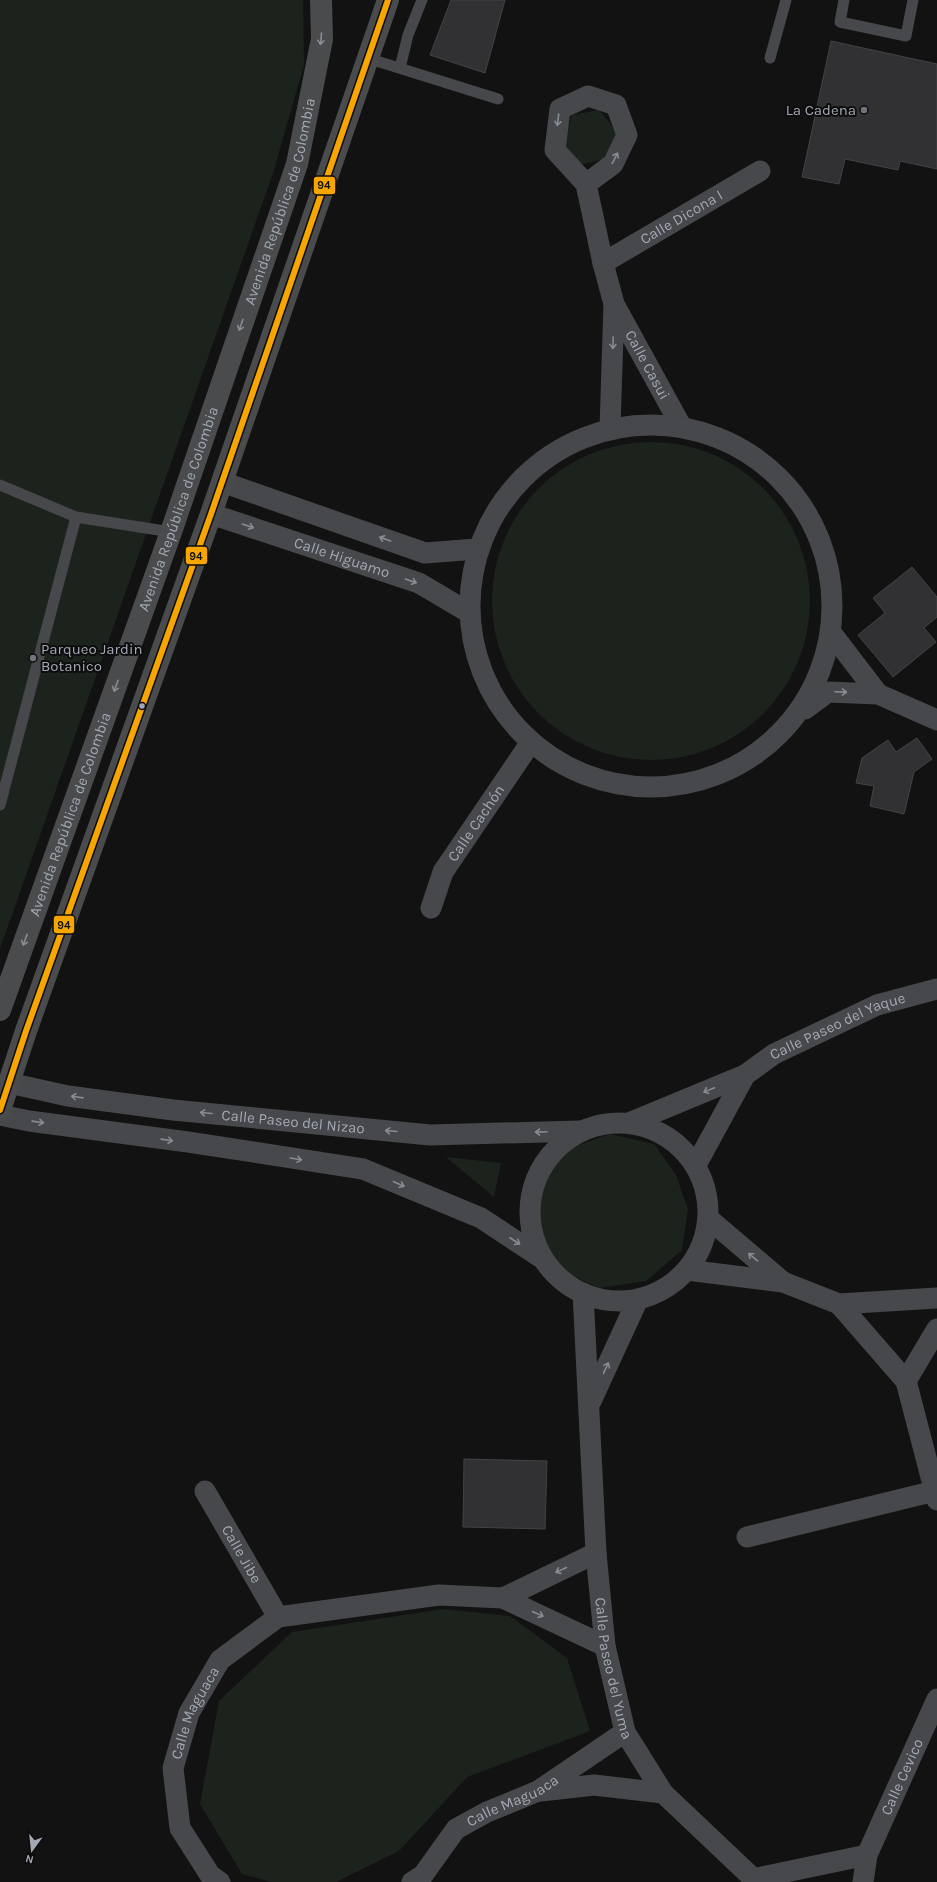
<svg xmlns="http://www.w3.org/2000/svg" width="937" height="1882" viewBox="0 0 937 1882" font-family="Karla,sans-serif">
	<rect width="100%" height="100%" fill="#121213"/>
	<!-- green -->
	<g fill="#1c231d">
		<polygon points="0,0 303,0 304,65 273,173 0,949"/>
		<polygon points="599,110 617,132 608,158 580,165 563,143 572,115"/>
		<circle cx="651" cy="601" r="159"/>
		<polygon points="610,1134 654,1144 676,1175 688,1209 682,1250 646,1281 599,1288 553,1267 539,1228 536,1190 562,1151"/>
		<polygon points="446,1157 501,1163 494,1197"/>
		<polygon points="443,1609 510,1616 567,1658 590,1731 467,1777 399,1851 336,1882 271,1882 242,1874 200,1804 219,1701 292,1632"/>
	</g>
	<!-- building -->
	<g fill="#313133" stroke="#424346">
		<polygon points="451,0 505,0 485,73 430,55"/>
		<polygon points="831,41 937,64 937,169 900,161 898,170 845,159 839,184 802,177"/>
		<polygon points="912,567 937,597 937,617 924,628 936,642 893,677 858,635 885,613 873,598"/>
		<polygon points="917,738 932,759 914,772 904,814 870,806 874,786 856,783 862,758 888,740 896,752"/>
		<polygon points="464,1459 547,1461 545,1529 463,1527"/>
	</g>
	<g fill="none" stroke-linecap="round" stroke-linejoin="round">
		<!-- service -->
		<g stroke="#47484b" stroke-width="11">
			<polyline points="844,0 840,22 906,36 913,0"/>
			<polyline points="367,58 498,99"/>
			<polyline points="770,58 786,0"/>
			<polyline points="400,68 408,35 422,0"/>
			<polyline points="0,485 76,517 171,532"/>
			<polyline points="0,805 76,517"/>
		</g>
		<!-- minor -->
		<g stroke="#47484b" stroke-width="21">
			<path id="s1" d="M586 184 613 164 627 135 616 105 588 96 560 109 555 150 586 184 603 263 614 304 681 426"/>
			<path id="s2" d="M603 263 760 171"/>
			<circle cx="651" cy="606" r="181"/>
			<polyline points="610,428 614,304"/>
			<polyline points="222,482 425,553 477,549"/>
			<path id="s3" d="M211 514 419 583 468 612"/>
			<polyline points="832,634 878,694"/>
			<polyline points="805,709 828,692 878,694 937,720"/>
			<path id="s4" d="M431 908 443 872 531 742"/>
			<path id="s5" d="M9 1083 68 1096 173 1110 430 1135 580 1131"/>
			<polyline points="0,1115 29,1121 188,1142 363,1169 481,1218 540,1257"/>
			<path id="s6" d="M629 1123 745 1075 774 1054 877 1005 937 989"/>
			<circle cx="619" cy="1212" r="89"/>
			<polyline points="696,1165 745,1075"/>
			<polyline points="709,1219 783,1282"/>
			<polyline points="687,1270 783,1282 839,1304 937,1298"/>
			<path id="s7" d="M583 1293 596 1553 605 1646 625 1732 663 1793 757 1882"/>
			<polyline points="839,1304 906,1381"/>
			<polyline points="937,1329 906,1381 937,1500"/>
			<polyline points="591,1401 638,1299"/>
			<path id="s8" d="M205 1491 278 1617"/>
			<polyline points="747,1537 935,1491"/>
			<polyline points="503,1598 596,1553"/>
			<polyline points="541,1791 594,1785 663,1793"/>
			<polyline points="752,1879 867,1855"/>
			<path id="s9" d="M220 1882 210 1875 180 1828 173 1768 189 1713 220 1660 278 1617 439 1595 503 1598 605 1646"/>
			<path id="s10" d="M412 1882 423 1875 456 1829 487 1812 538 1791 625 1732"/>
			<path id="s11" d="M863 1882 867 1855 937 1699"/>
		</g>
		<!-- primary -->
		<g stroke="#494b4d" stroke-width="22">
			<path id="s12" d="M0 1010 171 532 297 164 322 39 321 0"/>
			<polyline points="0,1110 26,1031 211,514 388,0"/>
		</g>
		<defs>
			<polyline id="bus-1" points="0,1110 26,1031 211,514 388,0"/>
		</defs>
		<!-- bus-1 casing -->
		<use href="#bus-1" stroke="#0d0d0e" stroke-width="9"/>
		<!-- bus-1 -->
		<use href="#bus-1" stroke="#f7a600" stroke-width="6"/>
	</g>
	<!-- one-way arrows -->
	<defs><path id="oneway-shaft" d="M-6 0H5M1.5-3L5.5 0L1.5 3" fill="none" stroke-width="1.6" stroke-linecap="round" stroke-linejoin="round"/></defs>
	<g stroke="#888d95">
		<use href="#oneway-shaft" transform="translate(321 39) rotate(95)"/>
		<use href="#oneway-shaft" transform="translate(241 325) rotate(109)"/>
		<use href="#oneway-shaft" transform="translate(116 686) rotate(110)"/>
		<use href="#oneway-shaft" transform="translate(25 940) rotate(110)"/>
	</g>
	<g stroke="#878c94">
		<use href="#oneway-shaft" transform="translate(558 120) rotate(97)"/>
		<use href="#oneway-shaft" transform="translate(615 158) rotate(-63)"/>
		<use href="#oneway-shaft" transform="translate(613 343) rotate(92)"/>
		<use href="#oneway-shaft" transform="translate(248 526) rotate(19)"/>
		<use href="#oneway-shaft" transform="translate(385 539) rotate(-161)"/>
		<use href="#oneway-shaft" transform="translate(411 581) rotate(19)"/>
		<use href="#oneway-shaft" transform="translate(841 692) rotate(2)"/>
		<use href="#oneway-shaft" transform="translate(709 1090) rotate(158)"/>
		<use href="#oneway-shaft" transform="translate(77 1097) rotate(-172)"/>
		<use href="#oneway-shaft" transform="translate(206 1113) rotate(-175)"/>
		<use href="#oneway-shaft" transform="translate(38 1122) rotate(8)"/>
		<use href="#oneway-shaft" transform="translate(391 1131) rotate(-175)"/>
		<use href="#oneway-shaft" transform="translate(541 1132) rotate(178)"/>
		<use href="#oneway-shaft" transform="translate(167 1140) rotate(8)"/>
		<use href="#oneway-shaft" transform="translate(296 1159) rotate(9)"/>
		<use href="#oneway-shaft" transform="translate(399 1184) rotate(23)"/>
		<use href="#oneway-shaft" transform="translate(515 1241) rotate(33)"/>
		<use href="#oneway-shaft" transform="translate(753 1257) rotate(-140)"/>
		<use href="#oneway-shaft" transform="translate(606 1368) rotate(-65)"/>
		<use href="#oneway-shaft" transform="translate(561 1570) rotate(155)"/>
		<use href="#oneway-shaft" transform="translate(538 1614) rotate(25)"/>
	</g>
	<!-- markers -->
	<g fill="#70747c" stroke="#0d0d0e" stroke-width="1.5">
		<circle cx="864" cy="110" r="4"/>
		<circle cx="33" cy="658" r="4"/>
	</g>
	<circle fill="#a3a9b4" stroke="#0d0d0e" stroke-width="1.5" cx="142" cy="706" r="3.5"/>
	<g text-anchor="middle" stroke-width="4" stroke-linejoin="round" paint-order="stroke">
		<!-- poi labels -->
		<g font-size="15" fill="#a3a9b4" stroke="#0d0d0e" text-anchor="end">
			<text x="856" y="115">La Cadena</text>
			<text x="41" y="654" text-anchor="start">Parqueo Jardin<tspan x="41" dy="17">Botanico</tspan></text>
		</g>
		<!-- street labels -->
		<g font-size="15" fill="#a3a9b4" stroke="#0d0d0e">
			<text dy="5" stroke="none"><textPath href="#s12" startOffset="856">Avenida República de Colombia</textPath></text>
			<text dy="5" stroke="none"><textPath href="#s2" startOffset="91">Calle Dicona I</textPath></text>
			<text dy="5" stroke="none"><textPath href="#s1" startOffset="438">Calle Casui</textPath></text>
			<text dy="5" stroke="none"><textPath href="#s12" startOffset="532">Avenida República de Colombia</textPath></text>
			<text dy="5" stroke="none"><textPath href="#s3" startOffset="138">Calle Higuamo</textPath></text>
			<text dy="5" stroke="none"><textPath href="#s12" startOffset="208">Avenida República de Colombia</textPath></text>
			<text dy="5" stroke="none"><textPath href="#s4" startOffset="97">Calle Cachón</textPath></text>
			<text dy="5" stroke="none"><textPath href="#s6" startOffset="231">Calle Paseo del Yaque</textPath></text>
			<text dy="5" stroke="none"><textPath href="#s5" startOffset="287">Calle Paseo del Nizao</textPath></text>
			<text dy="5" stroke="none"><textPath href="#s8" startOffset="73">Calle Jibe</textPath></text>
			<text dy="5" stroke="none"><textPath href="#s7" startOffset="377">Calle Paseo del Yuma</textPath></text>
			<text dy="5" stroke="none"><textPath href="#s9" startOffset="188">Calle Maguaca</textPath></text>
			<text dy="5" stroke="none"><textPath href="#s11" startOffset="113">Calle Cevico</textPath></text>
			<text dy="5" stroke="none"><textPath href="#s10" startOffset="133">Calle Maguaca</textPath></text>
		</g>
	</g>
	<g stroke="#0d0d0e" stroke-width="1.5">
		<rect x="313" y="176" width="23" height="19" rx="4" fill="#f7a600"/>
		<rect x="185" y="546" width="23" height="19" rx="4" fill="#f7a600"/>
		<rect x="53" y="915" width="22" height="19" rx="4" fill="#f7a600"/>
	</g>
	<g font-size="11" text-anchor="middle" font-weight="bold" fill="#111">
		<text x="324" y="189">94</text>
		<text x="196" y="560">94</text>
		<text x="64" y="929">94</text>
	</g>
	<!-- north arrow -->
	<g transform="translate(32 1850) rotate(195)" stroke="#0d0d0e" stroke-width="3" paint-order="stroke">
	<path d="M0-3L7 15L0 10L-7 15Z" fill="#a3a9b4"/>
	<text y="-6" font-size="11" font-weight="bold" text-anchor="middle" fill="#a3a9b4">N</text>
	</g>
</svg>
